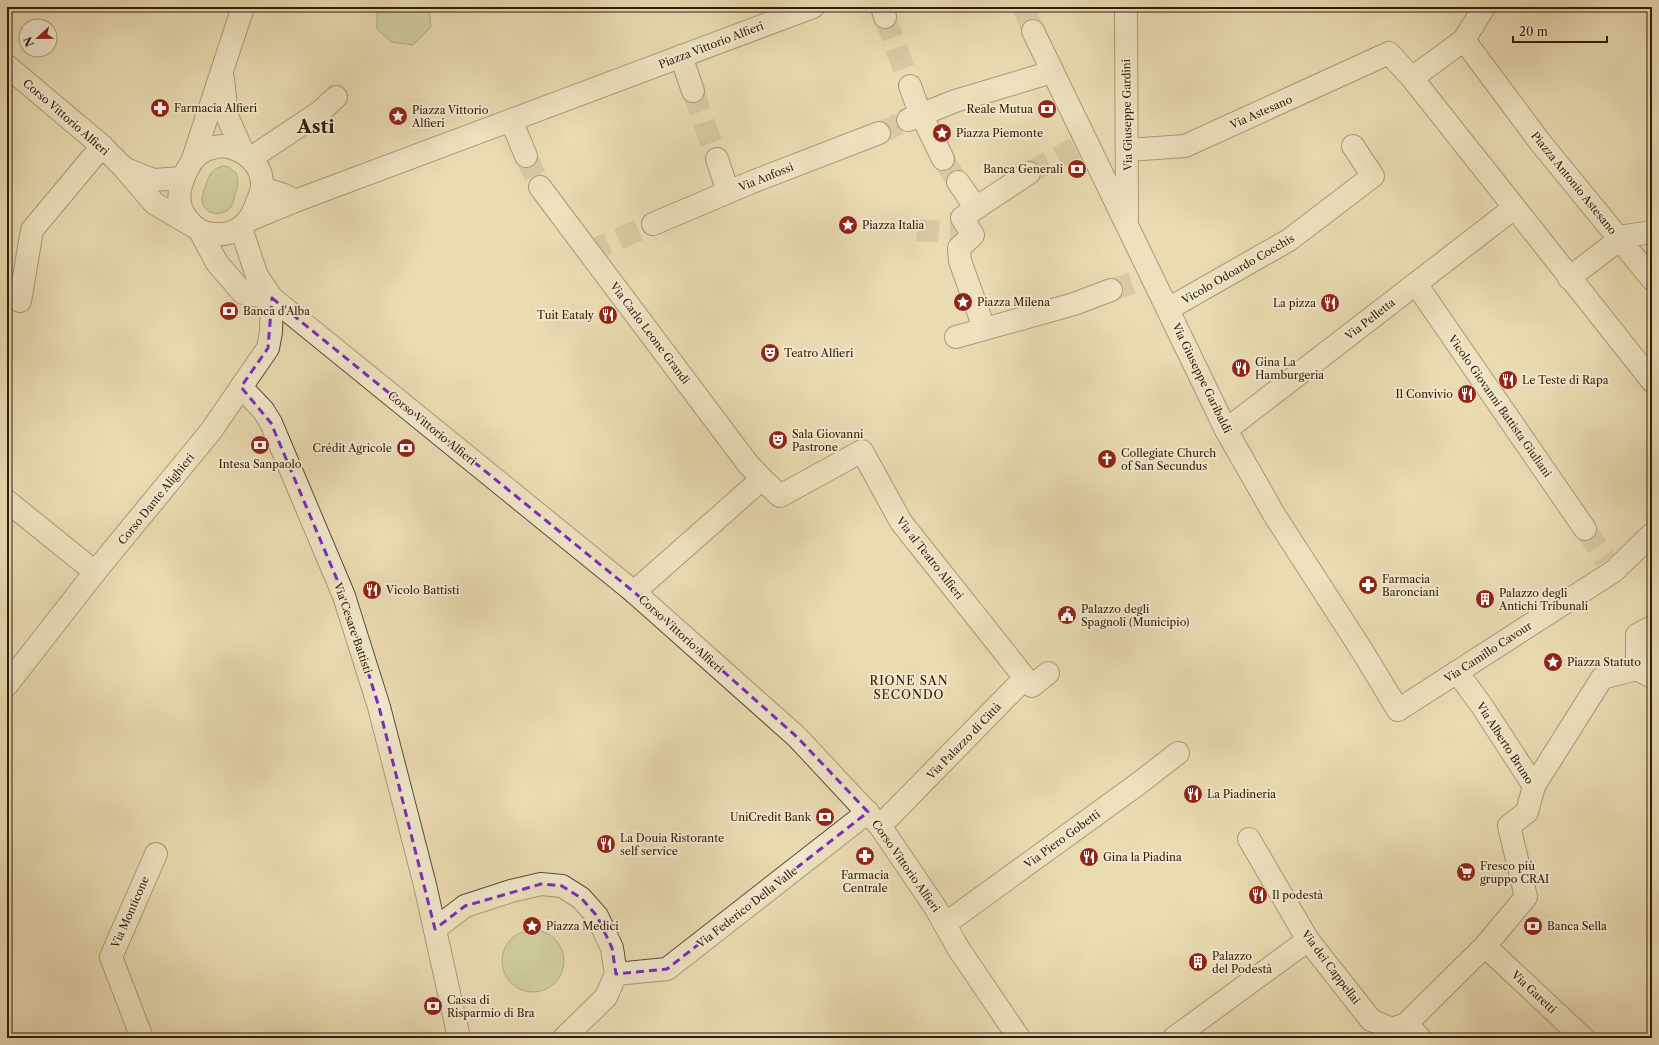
<svg xmlns="http://www.w3.org/2000/svg" width="1659" height="1045" viewBox="0 0 1659 1045" font-family="'Libre Caslon Text',serif">
	<rect width="100%" height="100%" fill="#eadbb2"/>
	<filter id="stains"><feTurbulence type="fractalNoise" baseFrequency=".005" numOctaves="4"/><feColorMatrix values="0 0 0 0 .2 0 0 0 0 .09 0 0 0 0 .02 0 0 0 .5 -.17"/></filter>
	<radialGradient id="worn" r=".72"><stop offset=".6" stop-color="#630" stop-opacity="0"/><stop offset="1" stop-color="#630" stop-opacity=".3"/></radialGradient>
	<!-- green -->
	<g fill="#b2c18f" stroke="#706f4c">
		<polygon points="377,7 429,7 431,27 413,45 391,42 377,29"/>
		<path d="M223 166 228 167 236 173C239 181 238 186 235 194 234 199 233 204 230 208 221 218 203 214 202 200 202 194 205 187 207 182 210 173 214 168 223 166Z"/>
		<circle cx="533" cy="961" r="31"/>
	</g>
	<g fill="none" stroke-linecap="round" stroke-linejoin="round">
		<!-- minor-tunnel -->
		<g stroke="#c5b590" stroke-width="22" stroke-dasharray="22 11" stroke-linecap="butt">
			<polyline points="1023,7 1033,31"/>
			<polyline points="885,17 910,86"/>
			<polyline points="693,91 717,159"/>
			<polyline points="879,133 908,120"/>
			<polyline points="526,156 540,187"/>
			<polyline points="943,159 958,182"/>
			<polyline points="1029,173 1075,148"/>
			<polyline points="917,230 957,233"/>
			<polyline points="588,252 653,224"/>
			<polyline points="1111,290 1137,282"/>
			<polyline points="1585,529 1606,560"/>
		</g>
		<defs>
			<g id="minor">
				<polyline points="882,7 885,17"/>
				<polyline points="1126,7 1127,218"/>
				<polyline points="1033,31 1226,430 1275,516 1361,649 1398,710 1614,571 1652,534"/>
				<polyline points="1464,40 1540,142 1652,279"/>
				<polyline points="681,56 693,91"/>
				<polyline points="7,66 102,146 125,169 154,203 191,225"/>
				<polyline points="1412,78 1464,40 1484,7"/>
				<polyline points="223,79 227,116 243,152"/>
				<polyline points="910,86 918,108 943,159"/>
				<polyline points="511,120 526,156"/>
				<polyline points="908,120 955,101 1052,72"/>
				<path d="M222 146C243 148 264 164 262 188 261 192 259 198 257 202 251 222 237 236 215 234 205 234 195 229 189 221 175 206 178 188 187 170 191 163 194 156 202 152 208 148 215 147 222 146Z"/>
				<polyline points="1128,150 1185,146 1389,53 1412,78 1652,381"/>
				<polyline points="251,158 320,112 336,97"/>
				<polyline points="193,159 243,7"/>
				<polyline points="717,159 728,192"/>
				<polyline points="126,169 153,180 183,178"/>
				<polyline points="958,182 976,208 962,218 973,235 959,248 960,261 984,328"/>
				<polyline points="540,187 748,464 762,479"/>
				<polyline points="295,201 813,7"/>
				<polyline points="976,208 1029,173"/>
				<polyline points="249,220 295,201 284,195 262,188"/>
				<polyline points="653,224 752,182 879,133"/>
				<polyline points="241,228 257,276 272,298 634,592 797,737 880,826 935,907 958,948 1019,1038"/>
				<polyline points="200,231 217,263 243,293 272,298"/>
				<polyline points="1618,237 1652,232"/>
				<polyline points="1569,278 1619,240 1618,237"/>
				<polyline points="1416,284 1585,529"/>
				<polyline points="20,301 32,230 102,146"/>
				<polyline points="1168,309 1289,240 1373,176 1353,146"/>
				<polyline points="956,337 1074,304 1111,290"/>
				<polyline points="241,387 263,410 271,423 344,596 379,707 425,885 459,1038"/>
				<polyline points="1226,430 1514,208"/>
				<polyline points="7,501 95,572"/>
				<polyline points="634,592 762,479 780,496 862,451 901,522 1025,678"/>
				<polyline points="1652,627 1637,635 1637,669 1652,677"/>
				<polyline points="7,685 95,572 211,431 268,348 271,332 272,298"/>
				<polyline points="1534,786 1602,678 1637,669"/>
				<polyline points="880,826 1025,678 1032,686 1048,673"/>
				<polyline points="1249,839 1308,940 1371,1020 1392,1029 1406,1024 1485,946 1526,897 1509,826 1527,812 1534,786 1482,706 1457,672"/>
				<polyline points="945,924 1138,784 1178,753"/>
				<polyline points="435,929 465,906 511,891 541,884 562,886 581,898 597,916 612,948 616,974 606,997 564,1038"/>
				<polyline points="1485,946 1583,1038"/>
				<polyline points="616,974 667,969 868,812"/>
				<polyline points="1406,1024 1420,1038"/>
				<polyline points="142,1038 111,957 156,854"/>
				<polyline points="1174,1038 1308,940"/>
			</g>
		</defs>
		<!-- minor casing -->
		<use href="#minor" stroke="#5e4c34" stroke-width="24"/>
		<!-- minor -->
		<use href="#minor" stroke="#f1e8cd" stroke-width="22"/>
	</g>
	<!-- marked area -->
	<path d="M0 0H1659V1045H0ZM272 298 634 592 797 737 868 812 667 969 616 974 612 948 597 916 581 898 562 886 541 884 465 906 435 929 379 707 344 596 271 423 241 387 268 348Z" fill="#eadbb2" fill-opacity=".55" fill-rule="evenodd"/>
	<path fill="none" stroke="#7b2cbf" stroke-width="3" stroke-dasharray="8 5" stroke-linejoin="round" d="M272 298 634 592 797 737 868 812 667 969 616 974 612 948 597 916 581 898 562 886 541 884 465 906 435 929 379 707 344 596 271 423 241 387 268 348Z"/>
	<!-- icons -->
	<defs>
		<symbol id="pharmacy-disc" viewBox="-11 -11 22 22"><circle r="9.5" fill="#8f2418" stroke="#f1e8cd"/><path d="M-2-6h4v4h4v4h-4v4h-4v-4h-4v-4h4Z" fill="#fff"/></symbol>
		<symbol id="bank-disc" viewBox="-11 -11 22 22"><circle r="9.5" fill="#8f2418" stroke="#f1e8cd"/><path d="M-6-4H6V4H-6ZM0-2.3a2.3 2.3 0 1 0 0 4.6a2.3 2.3 0 1 0 0-4.6Z" fill="#fff"/></symbol>
		<symbol id="sight-disc" viewBox="-11 -11 22 22"><circle r="9.5" fill="#8f2418" stroke="#f1e8cd"/><path d="M0-6L1.8-2.2L6-1.7L2.9 1.2L3.7 5.4L0 3.3L-3.7 5.4L-2.9 1.2L-6-1.7L-1.8-2.2Z" fill="#fff"/></symbol>
		<symbol id="restaurant-disc" viewBox="-11 -11 22 22"><circle r="9.5" fill="#8f2418" stroke="#f1e8cd"/><path d="M-5-6h1v4h1v-4h1v4h1v-4h1v5L-1.5 .5V6h-2V.5L-5-1ZM5-6V6H3V1.5H1.5Q1.5-4 5-6Z" fill="#fff"/></symbol>
		<symbol id="theatre-disc" viewBox="-11 -11 22 22"><circle r="9.5" fill="#8f2418" stroke="#f1e8cd"/><path d="M-5-5.5Q0-4 5-5.5V0Q5 5 0 6Q-5 5-5 0ZM-3.3-2.5H-1v1.5H-3.3ZM1-2.5H3.3v1.5H1ZM-2.8 1Q0 5.5 2.8 1Z" fill="#fff"/></symbol>
		<symbol id="church-disc" viewBox="-11 -11 22 22"><circle r="9.5" fill="#8f2418" stroke="#f1e8cd"/><path d="M-1.2-6h2.4v3.5h3.3v2.4h-3.3V6h-2.4V-.1h-3.3v-2.4h3.3Z" fill="#fff"/></symbol>
		<symbol id="building-disc" viewBox="-11 -11 22 22"><circle r="9.5" fill="#8f2418" stroke="#f1e8cd"/><path d="M-4-6H4V6H1V3H-1V6H-4ZM-2.5-4.3h1.7v1.8h-1.7ZM.8-4.3h1.7v1.8H.8ZM-2.5-1h1.7V.8h-1.7ZM.8-1h1.7V.8H.8Z" fill="#fff"/></symbol>
		<symbol id="civic-disc" viewBox="-11 -11 22 22"><circle r="9.5" fill="#8f2418" stroke="#f1e8cd"/><path d="M-.6-6.5H3V-4.5H.6V-3L4-1V1h2V6H-6V1h2V-1L-.6-3ZM-1.2 2.5V6h2.4V2.5Z" fill="#fff"/></symbol>
		<symbol id="supermarket-disc" viewBox="-11 -11 22 22"><circle r="9.5" fill="#8f2418" stroke="#f1e8cd"/><path d="M-6-5.5h2.5l.6 2H6L4.5 2H-2.5L-4.4-4H-6ZM-1.5 3.2a1.3 1.3 0 1 0 .1 0ZM3 3.2a1.3 1.3 0 1 0 .1 0Z" fill="#fff"/></symbol>
	</defs>
	<g fill-rule="evenodd">
		<use href="#pharmacy-disc" x="149" y="97" width="22" height="22"/>
		<use href="#bank-disc" x="1036" y="98" width="22" height="22"/>
		<use href="#sight-disc" x="387" y="105" width="22" height="22"/>
		<use href="#sight-disc" x="931" y="122" width="22" height="22"/>
		<use href="#bank-disc" x="1066" y="158" width="22" height="22"/>
		<use href="#sight-disc" x="837" y="214" width="22" height="22"/>
		<use href="#sight-disc" x="952" y="291" width="22" height="22"/>
		<use href="#restaurant-disc" x="1319" y="292" width="22" height="22"/>
		<use href="#bank-disc" x="218" y="300" width="22" height="22"/>
		<use href="#restaurant-disc" x="597" y="304" width="22" height="22"/>
		<use href="#theatre-disc" x="759" y="342" width="22" height="22"/>
		<use href="#restaurant-disc" x="1230" y="357" width="22" height="22"/>
		<use href="#restaurant-disc" x="1497" y="369" width="22" height="22"/>
		<use href="#restaurant-disc" x="1456" y="383" width="22" height="22"/>
		<use href="#theatre-disc" x="767" y="429" width="22" height="22"/>
		<use href="#bank-disc" x="249" y="434" width="22" height="22"/>
		<use href="#bank-disc" x="395" y="437" width="22" height="22"/>
		<use href="#church-disc" x="1096" y="448" width="22" height="22"/>
		<use href="#pharmacy-disc" x="1357" y="574" width="22" height="22"/>
		<use href="#restaurant-disc" x="361" y="579" width="22" height="22"/>
		<use href="#building-disc" x="1474" y="588" width="22" height="22"/>
		<use href="#civic-disc" x="1056" y="604" width="22" height="22"/>
		<use href="#sight-disc" x="1542" y="651" width="22" height="22"/>
		<use href="#restaurant-disc" x="1182" y="783" width="22" height="22"/>
		<use href="#bank-disc" x="814" y="806" width="22" height="22"/>
		<use href="#restaurant-disc" x="595" y="833" width="22" height="22"/>
		<use href="#pharmacy-disc" x="854" y="845" width="22" height="22"/>
		<use href="#restaurant-disc" x="1078" y="846" width="22" height="22"/>
		<use href="#supermarket-disc" x="1455" y="861" width="22" height="22"/>
		<use href="#restaurant-disc" x="1247" y="884" width="22" height="22"/>
		<use href="#sight-disc" x="521" y="915" width="22" height="22"/>
		<use href="#bank-disc" x="1522" y="915" width="22" height="22"/>
		<use href="#building-disc" x="1187" y="951" width="22" height="22"/>
		<use href="#bank-disc" x="422" y="995" width="22" height="22"/>
	</g>
	<g text-anchor="middle" stroke-width="4" stroke-linejoin="round" paint-order="stroke">
		<!-- street labels -->
		<g font-size="11" fill="#2f1d0a" stroke="#f1e8cd">
			<text transform="translate(711 45) rotate(-21)" y="4">Piazza Vittorio Alfieri</text>
			<text transform="translate(1261 112) rotate(-24)" y="4">Via Astesano</text>
			<text transform="translate(1127 115) rotate(-91)" y="4">Via Giuseppe Gardini</text>
			<text transform="translate(66 117) rotate(41)" y="4">Corso Vittorio Alfieri</text>
			<text transform="translate(766 177) rotate(-22)" y="4">Via Anfossi</text>
			<text transform="translate(1574 183) rotate(51)" y="4">Piazza Antonio Astesano</text>
			<text transform="translate(1238 269) rotate(-30)" y="4">Vicolo Odoardo Cocchis</text>
			<text transform="translate(1370 319) rotate(-38)" y="4">Via Pelletta</text>
			<text transform="translate(650 333) rotate(53)" y="4">Via Carlo Leone Grandi</text>
			<text transform="translate(1202 378) rotate(64)" y="4">Via Giuseppe Garibaldi</text>
			<text transform="translate(1500 406) rotate(55)" y="4">Vicolo Giovanni Battista Giuliani</text>
			<text transform="translate(432 428) rotate(39)" y="4">Corso Vittorio Alfieri</text>
			<text transform="translate(156 499) rotate(-51)" y="4">Corso Dante Alighieri</text>
			<text transform="translate(930 558) rotate(52)" y="4">Via al Teatro Alfieri</text>
			<text transform="translate(353 628) rotate(71)" y="4">Via Cesare Battisti</text>
			<text transform="translate(681 634) rotate(42)" y="4">Corso Vittorio Alfieri</text>
			<text transform="translate(1488 652) rotate(-33)" y="4">Via Camillo Cavour</text>
			<text transform="translate(964 741) rotate(-46)" y="4">Via Palazzo di Città</text>
			<text transform="translate(1505 743) rotate(57)" y="4">Via Alberto Bruno</text>
			<text transform="translate(1062 839) rotate(-36)" y="4">Via Piero Gobetti</text>
			<text transform="translate(906 866) rotate(55)" y="4">Corso Vittorio Alfieri</text>
			<text transform="translate(747 907) rotate(-38)" y="4">Via Federico Della Valle</text>
			<text transform="translate(130 912) rotate(-66)" y="4">Via Monticone</text>
			<text transform="translate(1331 967) rotate(53)" y="4">Via dei Cappellai</text>
			<text transform="translate(1534 992) rotate(43)" y="4">Via Garetti</text>
		</g>
		<!-- poi labels -->
		<g font-size="11" fill="#2f1d0a" stroke="#f1e8cd" text-anchor="start">
			<text x="174" y="112">Farmacia Alfieri</text>
			<text x="1033" y="113" text-anchor="end">Reale Mutua</text>
			<text x="412" y="114">Piazza Vittorio<tspan x="412" dy="13">Alfieri</tspan></text>
			<text x="956" y="137">Piazza Piemonte</text>
			<text x="1063" y="173" text-anchor="end">Banca Generali</text>
			<text x="862" y="229">Piazza Italia</text>
			<text x="977" y="306">Piazza Milena</text>
			<text x="1316" y="307" text-anchor="end">La pizza</text>
			<text x="243" y="315">Banca d'Alba</text>
			<text x="594" y="319" text-anchor="end">Tuit Eataly</text>
			<text x="784" y="357">Teatro Alfieri</text>
			<text x="1255" y="366">Gina La<tspan x="1255" dy="13">Hamburgeria</tspan></text>
			<text x="1522" y="384">Le Teste di Rapa</text>
			<text x="1453" y="398" text-anchor="end">Il Convivio</text>
			<text x="792" y="438">Sala Giovanni<tspan x="792" dy="13">Pastrone</tspan></text>
			<text x="392" y="452" text-anchor="end">Crédit Agricole</text>
			<text x="1121" y="457">Collegiate Church<tspan x="1121" dy="13">of San Secundus</tspan></text>
			<text x="260" y="468" text-anchor="middle">Intesa Sanpaolo</text>
			<text x="1382" y="583">Farmacia<tspan x="1382" dy="13">Baronciani</tspan></text>
			<text x="386" y="594">Vicolo Battisti</text>
			<text x="1499" y="597">Palazzo degli<tspan x="1499" dy="13">Antichi Tribunali</tspan></text>
			<text x="1081" y="613">Palazzo degli<tspan x="1081" dy="13">Spagnoli (Municipio)</tspan></text>
			<text x="1567" y="666">Piazza Statuto</text>
			<text x="1207" y="798">La Piadineria</text>
			<text x="811" y="821" text-anchor="end">UniCredit Bank</text>
			<text x="620" y="842">La Douia Ristorante<tspan x="620" dy="13">self service</tspan></text>
			<text x="1103" y="861">Gina la Piadina</text>
			<text x="1480" y="870">Fresco più<tspan x="1480" dy="13">gruppo CRAI</tspan></text>
			<text x="865" y="879" text-anchor="middle">Farmacia<tspan x="865" dy="13">Centrale</tspan></text>
			<text x="1272" y="899">Il podestà</text>
			<text x="546" y="930">Piazza Medici</text>
			<text x="1547" y="930">Banca Sella</text>
			<text x="1212" y="960">Palazzo<tspan x="1212" dy="13">del Podestà</tspan></text>
			<text x="447" y="1004">Cassa di<tspan x="447" dy="13">Risparmio di Bra</tspan></text>
		</g>
		<!-- neighbourhood labels -->
		<g font-size="12" letter-spacing="1" fill="#2f1d0a" stroke="#f1e8cd">
			<text x="909" y="685">RIONE SAN<tspan x="909" dy="14">SECONDO</tspan></text>
		</g>
		<!-- town labels -->
		<g font-size="19" font-weight="bold" fill="#2f1d0a" stroke="#f1e8cd">
			<text x="316" y="133">Asti</text>
		</g>
	</g>
	<!-- margin -->
	<rect width="1659" height="1045" fill="none" stroke="#eadbb2" stroke-width="24"/>
	<rect x="8" y="8" width="1643" height="1029" fill="none" stroke="#2f1d0a" stroke-width="2"/>
	<rect x="12" y="12" width="1635" height="1021" fill="none" stroke="#2f1d0a"/>
	<!-- north arrow -->
	<g transform="translate(38 38) rotate(248)"><circle r="19" fill="#f1e8cd" stroke="#a3977f"/>
	<path d="M0-3L7 15L0 10L-7 15Z" fill="#8f2418"/>
	<text y="-6" font-size="11" font-weight="bold" text-anchor="middle" fill="#2f1d0a">N</text>
	</g>
	<!-- scale -->
	<path d="M1513 36v6h94v-6" fill="none" stroke="#2f1d0a" stroke-width="2"/>
	<text x="1519" y="36" font-size="12" fill="#2f1d0a" stroke="#f1e8cd" stroke-width="3" paint-order="stroke">20 m</text>
	<rect width="100%" height="100%" filter="url(#stains)"/>
	<rect width="100%" height="100%" fill="url(#worn)"/>
</svg>
